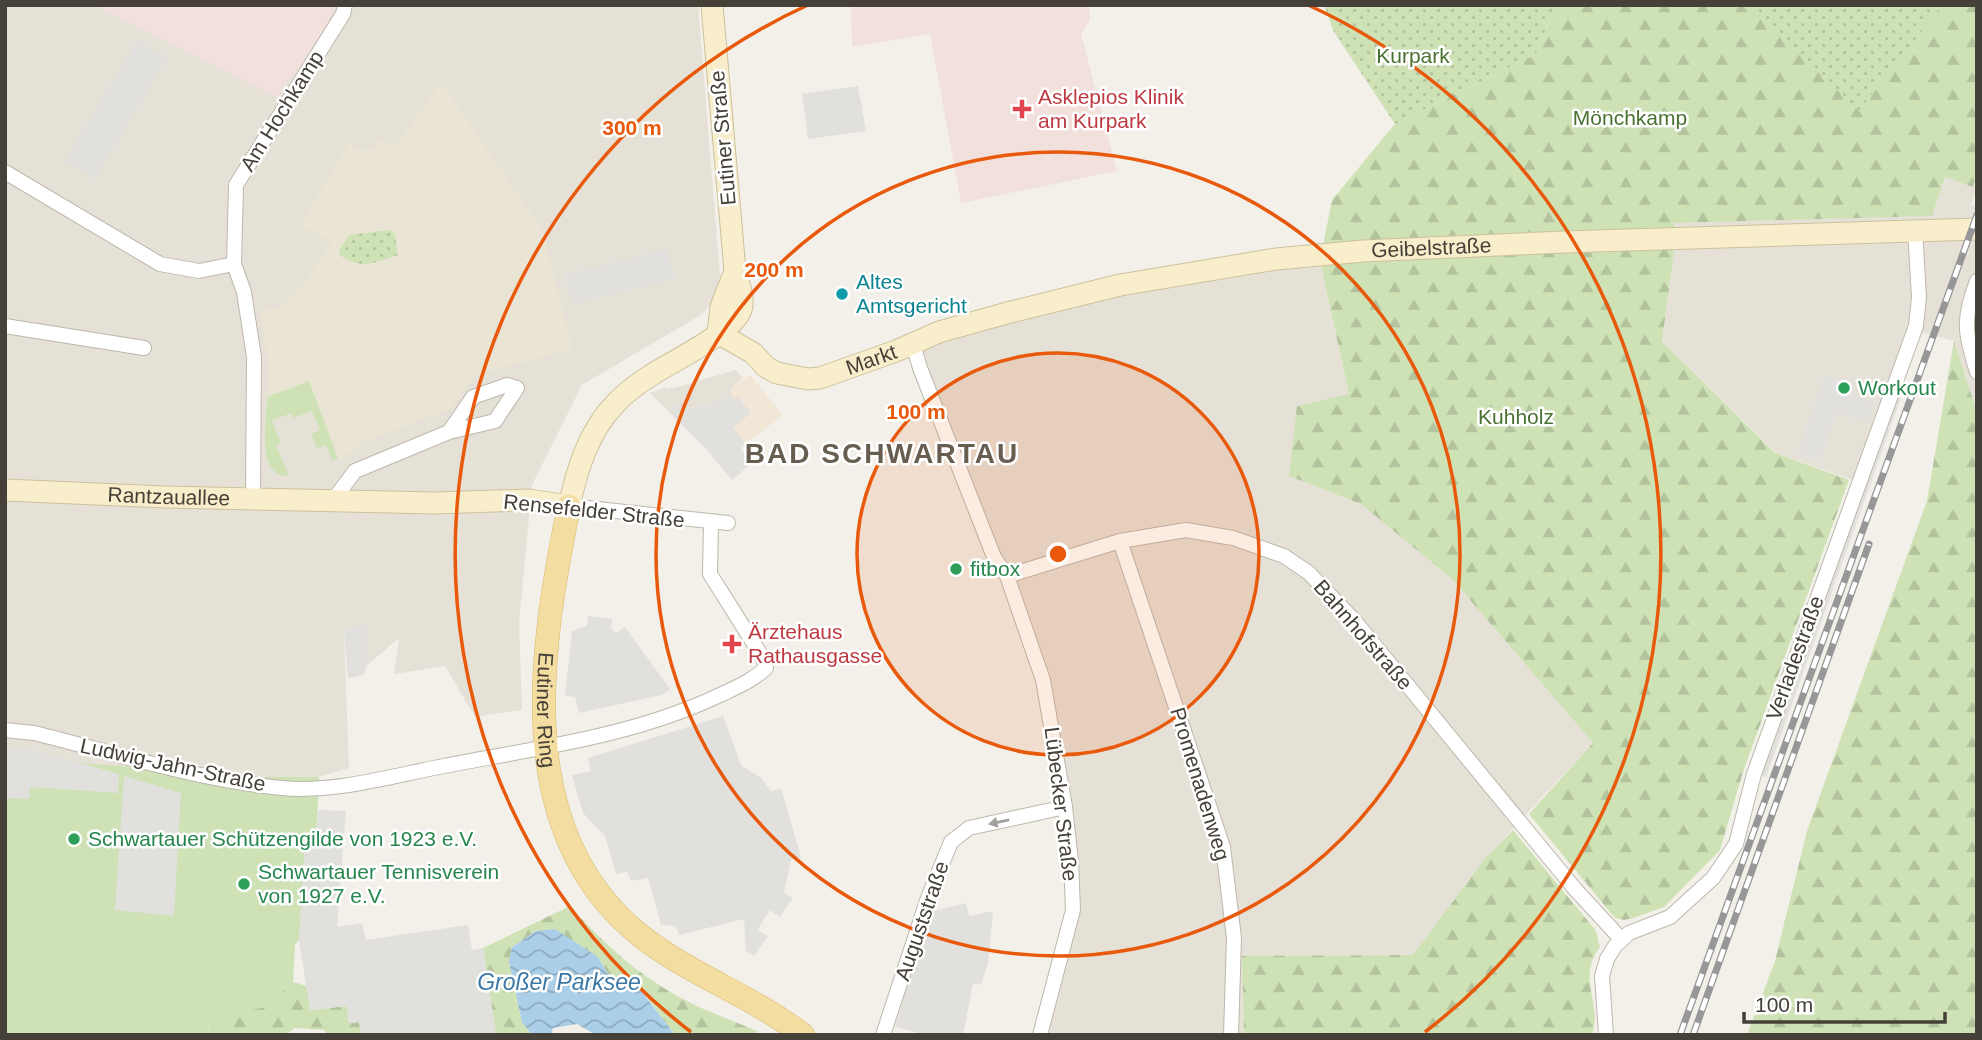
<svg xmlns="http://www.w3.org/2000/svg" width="1982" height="1040" viewBox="0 0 1982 1040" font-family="Helvetica,sans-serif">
	<defs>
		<pattern id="forest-firs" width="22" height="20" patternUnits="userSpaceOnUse" patternTransform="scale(1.75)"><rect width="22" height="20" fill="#cee2b6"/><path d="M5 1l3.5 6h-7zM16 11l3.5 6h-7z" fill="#b2c39d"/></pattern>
		<pattern id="park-dots" width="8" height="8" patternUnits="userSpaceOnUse" patternTransform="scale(1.75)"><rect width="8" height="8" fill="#cee2b6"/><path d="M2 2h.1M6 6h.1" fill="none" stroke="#b2c39d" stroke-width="1.8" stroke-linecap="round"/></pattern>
		<pattern id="water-waves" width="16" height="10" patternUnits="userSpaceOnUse" patternTransform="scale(1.75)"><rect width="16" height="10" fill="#abcfe9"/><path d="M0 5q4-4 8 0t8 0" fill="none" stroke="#8da9be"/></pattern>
	</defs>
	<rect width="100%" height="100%" fill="#f2f0e9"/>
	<!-- residential -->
	<g fill="#e6e1d7">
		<polygon points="5,5 698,5 720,276 714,299 704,313 582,385 532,485 519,623 522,710 475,717 445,666 394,674 399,638 366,666 367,623 344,631 349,768 319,777 261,777 5,757"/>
		<polygon points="1945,177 1977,188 1971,205 1977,207 1977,412 1954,341 1920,332 1864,484 1776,453 1662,340 1675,245 1674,222 1932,216"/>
		<polygon points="1320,261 1349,395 1289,476 1361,504 1452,579 1593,743 1486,857 1413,955 1242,956 1244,1035 1047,1035 1060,991 1075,859 1071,805 1011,586 919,346 1102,298"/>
		<polygon points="736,370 743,378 731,388 733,396 683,410 680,400 668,411 650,393 666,387 667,389 677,387"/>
	</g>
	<!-- commercial -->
	<polygon fill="#f2e7d6" points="750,375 783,415 746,443 732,428 751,413 737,397 735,399 733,396 731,388"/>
	<!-- education -->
	<polygon fill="#eae4d4" points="441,83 543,231 572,349 476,375 450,409 362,442 347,455 338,458 309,381 267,397 268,361 260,314 270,307 277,308 303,286 332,242 300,225 349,144 358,150 373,150 380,138 395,147"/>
	<!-- medical -->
	<g fill="#f2e0dd">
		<polygon points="95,5 335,5 325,28 278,97"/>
		<polygon points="851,5 1089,5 1090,20 1081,34 1117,171 961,203 930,34 852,47"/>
	</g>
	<!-- forest -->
	<g fill="url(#forest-firs)">
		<polygon points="1556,5 1977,5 1977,175 1973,187 1945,177 1932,216 1674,223 1675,245 1662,341 1775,453 1849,480 1744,769 1720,850 1664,907 1633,918 1624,920 1615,918 1529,814 1593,743 1452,579 1361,504 1289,476 1297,406 1349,394 1320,261 1332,200 1395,124 1536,54"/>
		<polygon points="1954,341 1977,412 1977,1035 1747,1035 1775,961 1807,831 1927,501"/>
		<path d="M1513 830 1596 931 1600 947C1575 978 1605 1009 1591 1035H1244L1242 956 1413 955 1486 857Z"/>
		<path d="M570 906C605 945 640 977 687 1001 709 1013 735 1021 757 1031L754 1035H675L643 992 620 983 609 976 598 957 536 931 512 947 509 962 522 1022 532 1035H496L483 948Z"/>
		<polygon points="293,982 307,986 310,1010 347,1006 349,1023 359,1022 361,1035 328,1035 324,1030 295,1028 285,1035 208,1035 210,1012 262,1008"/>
	</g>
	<!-- park -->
	<g fill="url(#park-dots)">
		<polygon points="1324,5 1556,5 1536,54 1395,124 1334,32"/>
		<polygon points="1751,5 1942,5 1859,111"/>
		<path d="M389 230 395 234 398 255C376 262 361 271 340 255L339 251 349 235Z"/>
	</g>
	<!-- garden -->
	<g fill="#cee2b6">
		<path d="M309 381 338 458 332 460 326 445 317 449 311 434 320 430 312 411 293 418 291 413 272 421 281 443 276 445 289 476C255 477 267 420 267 397Z"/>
		<polygon points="5,757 261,777 319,777 316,841 308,847 299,940 295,945 293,982 262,1008 210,1012 208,1035 5,1035"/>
	</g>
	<!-- parking -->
	<g fill="#e1e0dd">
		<polygon points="138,40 168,58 94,179 64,161"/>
		<polygon points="858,86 866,131 808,139 802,94"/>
		<polygon points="667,249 675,279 572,304 564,275"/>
		<polygon points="1825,374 1840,380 1837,389 1875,403 1868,423 1837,412 1820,461 1797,453"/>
		<polygon points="1896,395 1901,398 1766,777 1759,775"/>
		<polygon points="733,396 735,399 738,397 751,413 733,428 746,443 741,449 752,463 732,480 707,450 668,411 680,400 684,410"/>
		<polygon points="588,616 612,619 611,628 616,633 625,627 670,689 662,695 579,713 575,697 565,696 572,631 587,626"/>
		<polygon points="367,623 366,666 364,675 348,678 344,631"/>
		<polygon points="723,716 741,765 761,778 771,791 781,788 801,857 791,860 784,893 793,898 780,917 770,910 760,926 757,930 768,936 754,956 746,951 744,919 679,935 675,926 661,925 648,878 631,881 627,872 616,874 605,836 583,813 572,775 591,771 588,758"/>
		<polygon points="5,747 34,750 119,774 118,793 30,787 29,799 5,798"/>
		<polygon points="124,776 181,793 174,916 115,910"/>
		<polygon points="318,810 346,811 337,927 362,923 366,940 468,925 472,950 483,948 496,1035 361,1035 359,1022 349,1023 347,1006 310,1010 299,940 304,854 308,847 316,841"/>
		<polygon points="966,903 969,916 993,911 988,963 981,985 973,983 963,1035 926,1035 895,1027 929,912"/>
	</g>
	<!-- water -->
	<polygon fill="url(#water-waves)" points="555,929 598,957 609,976 620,983 642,992 675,1035 596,1035 577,1024 553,1028 551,1035 532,1035 522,1022 509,962 512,947 536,931"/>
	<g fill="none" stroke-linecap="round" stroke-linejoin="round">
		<defs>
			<g id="street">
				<polyline points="5,172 160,264 199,271 234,264"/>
				<path d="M1977 281C1962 319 1965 334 1977 372"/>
				<polyline points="5,326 144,348"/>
				<polyline points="913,344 920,368 994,557 1007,576 1043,680 1065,807 1071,861 1073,910 1040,1035"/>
				<polyline points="253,498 254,357 244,292 234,264 236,185 343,14 345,5"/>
				<polyline points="334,499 355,471 449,432 495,421 517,388 507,385 473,397 449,432"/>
				<polyline points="569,506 728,523"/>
				<polyline points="1120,541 1223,847 1234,938 1231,1035"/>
				<polyline points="1007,576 1120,541 1186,530 1233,538 1284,556 1309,573 1353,619 1575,889 1621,939"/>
				<path d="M5 730 34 733C115 753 198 780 282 788 336 793 391 776 444 766 537 748 634 736 720 695 737 687 752 681 766 668L763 658 710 574 711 522"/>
				<polyline points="883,1035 928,898 951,842 969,828 1065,807"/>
				<polyline points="1606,1035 1602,976 1607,959 1615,946 1629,933 1670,917 1713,878 1736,844 1754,774 1916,326 1919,297 1915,230"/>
			</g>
			<g id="secondary">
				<path id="s1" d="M718 333 753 353 766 367 777 373 808 379 820 378 896 351 939 332 1007 313 1120 285 1276 259 1363 251 1564 242 1977 229"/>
				<polyline points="718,333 721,307 735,271"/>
				<path id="s2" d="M5 490 165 497 435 503 529 500 569 506C577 470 588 432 615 404 625 393 640 382 653 374 673 361 730 334 740 312 746 300 738 283 735 271L712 5"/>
			</g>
			<g id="primary">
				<path id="s3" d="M569 506C540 649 510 832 641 936 690 975 753 996 803 1035"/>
			</g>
		</defs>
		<!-- street casing -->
		<use href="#street" stroke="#bdb7ac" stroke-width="16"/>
		<!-- secondary casing -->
		<use href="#secondary" stroke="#cdc19d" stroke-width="23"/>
		<!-- primary casing -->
		<use href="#primary" stroke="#d7ba72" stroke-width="24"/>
		<!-- street -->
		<use href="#street" stroke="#fff" stroke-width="14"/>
		<!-- secondary -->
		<use href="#secondary" stroke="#f9eecc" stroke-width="21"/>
		<!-- primary -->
		<use href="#primary" stroke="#f4dda1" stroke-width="23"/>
		<defs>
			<g id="rail">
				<polyline points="1680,1035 1977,215"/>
				<polyline points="1693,1035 1869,544"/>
			</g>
		</defs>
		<!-- rail casing -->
		<use href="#rail" stroke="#979797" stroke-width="7"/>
		<!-- rail -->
		<use href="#rail" stroke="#fff" stroke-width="4.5" stroke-dasharray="13" stroke-linecap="butt"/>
	</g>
	<!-- one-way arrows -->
	<defs><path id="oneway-solid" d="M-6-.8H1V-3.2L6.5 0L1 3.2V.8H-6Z" transform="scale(1.75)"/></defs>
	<use fill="#a2a09c" href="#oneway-solid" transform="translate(999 822) rotate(168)"/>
	<!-- distance rings -->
	<circle cx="1058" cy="554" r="201" fill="#e8590c" fill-opacity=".12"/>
	<g fill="none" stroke="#e8590c" stroke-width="3.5">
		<circle cx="1058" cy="554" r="201"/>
		<circle cx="1058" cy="554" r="402"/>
		<path d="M691 1032A603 603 0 0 1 808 5M1308 5A603 603 0 0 1 1425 1032"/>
	</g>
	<!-- markers -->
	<g fill="#e0444e" stroke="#fff" stroke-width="2.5">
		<path d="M1018.5 98.5h7v7h7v7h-7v7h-7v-7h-7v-7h7z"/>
		<path d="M728.5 633.5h7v7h7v7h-7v7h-7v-7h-7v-7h7z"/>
	</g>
	<circle fill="#0f9aa8" stroke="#fff" stroke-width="2.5" cx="842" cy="294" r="7"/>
	<g fill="#2e9e5b" stroke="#fff" stroke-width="2.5">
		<circle cx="1844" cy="388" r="7"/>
		<circle cx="956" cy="569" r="7"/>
		<circle cx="74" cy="839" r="7"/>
		<circle cx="244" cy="884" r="7"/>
	</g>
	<g text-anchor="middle" stroke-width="5" stroke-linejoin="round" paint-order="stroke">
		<!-- park labels -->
		<g font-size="21" fill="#497131" stroke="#fff">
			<text x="1413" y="63">Kurpark</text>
			<text x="1630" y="125">Mönchkamp</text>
			<text x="1516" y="424">Kuhholz</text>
		</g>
		<!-- health labels -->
		<g font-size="21" fill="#be3a42" stroke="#fff" text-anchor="start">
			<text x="1038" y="104">Asklepios Klinik<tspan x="1038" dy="24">am Kurpark</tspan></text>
			<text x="748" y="639">Ärztehaus<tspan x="748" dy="24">Rathausgasse</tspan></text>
		</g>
		<!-- street labels -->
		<g font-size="21" fill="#454038" stroke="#fff">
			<text transform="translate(282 111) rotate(-58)" y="7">Am Hochkamp</text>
			<text transform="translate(723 138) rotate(-95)" y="7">Eutiner Straße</text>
			<text dy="7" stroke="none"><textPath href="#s1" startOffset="744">Geibelstraße</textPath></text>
			<text dy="7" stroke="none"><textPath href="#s1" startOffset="170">Markt</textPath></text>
			<text dy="7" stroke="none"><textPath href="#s2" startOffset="164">Rantzauallee</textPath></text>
			<text transform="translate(594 511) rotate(6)" y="7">Rensefelder Straße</text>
			<text transform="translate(1363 635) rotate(49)" y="7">Bahnhofstraße</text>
			<text transform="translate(1795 658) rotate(-70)" y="7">Verladestraße</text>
			<text dy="7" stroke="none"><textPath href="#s3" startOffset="206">Eutiner Ring</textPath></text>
			<text transform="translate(173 765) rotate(12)" y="7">Ludwig-Jahn-Straße</text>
			<text transform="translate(1200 784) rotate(73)" y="7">Promenadenweg</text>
			<text transform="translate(1061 804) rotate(83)" y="7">Lübecker Straße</text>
			<text transform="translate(922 921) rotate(-71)" y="7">Auguststraße</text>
		</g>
		<!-- culture labels -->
		<g font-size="21" fill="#0d838f" stroke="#fff" text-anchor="start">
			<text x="856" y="289">Altes<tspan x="856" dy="24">Amtsgericht</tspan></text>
		</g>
		<!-- leisure labels -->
		<g font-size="21" fill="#27864d" stroke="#fff" text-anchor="start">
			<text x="1858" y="395">Workout</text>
			<text x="970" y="576">fitbox</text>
			<text x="88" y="846">Schwartauer Schützengilde von 1923 e.V.</text>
			<text x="258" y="879">Schwartauer Tennisverein<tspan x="258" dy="24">von 1927 e.V.</tspan></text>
		</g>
		<!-- water labels -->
		<g font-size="23" font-style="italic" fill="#3c78a6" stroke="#fff">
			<text x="559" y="990">Großer Parksee</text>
		</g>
		<!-- district labels -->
		<g font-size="28" font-weight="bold" letter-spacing="2" fill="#675e50" stroke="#fff">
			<text x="882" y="463">BAD SCHWARTAU</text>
		</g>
	</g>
	<circle cx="1058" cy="554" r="10" fill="#e8590c" stroke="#fff" stroke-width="3.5"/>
	<g font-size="21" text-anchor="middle" font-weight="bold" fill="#e8590c" stroke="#fff" stroke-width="5" stroke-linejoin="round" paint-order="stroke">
		<text x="632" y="135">300 m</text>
		<text x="774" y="277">200 m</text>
		<text x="916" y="419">100 m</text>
	</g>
	<!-- border -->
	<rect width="1982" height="1040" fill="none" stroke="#454038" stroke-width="14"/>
	<!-- scale -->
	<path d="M1744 1012v10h201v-10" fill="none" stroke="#454038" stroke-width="3.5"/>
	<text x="1755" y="1012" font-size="21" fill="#454038" stroke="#ffffff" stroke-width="5" paint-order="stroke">100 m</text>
</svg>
